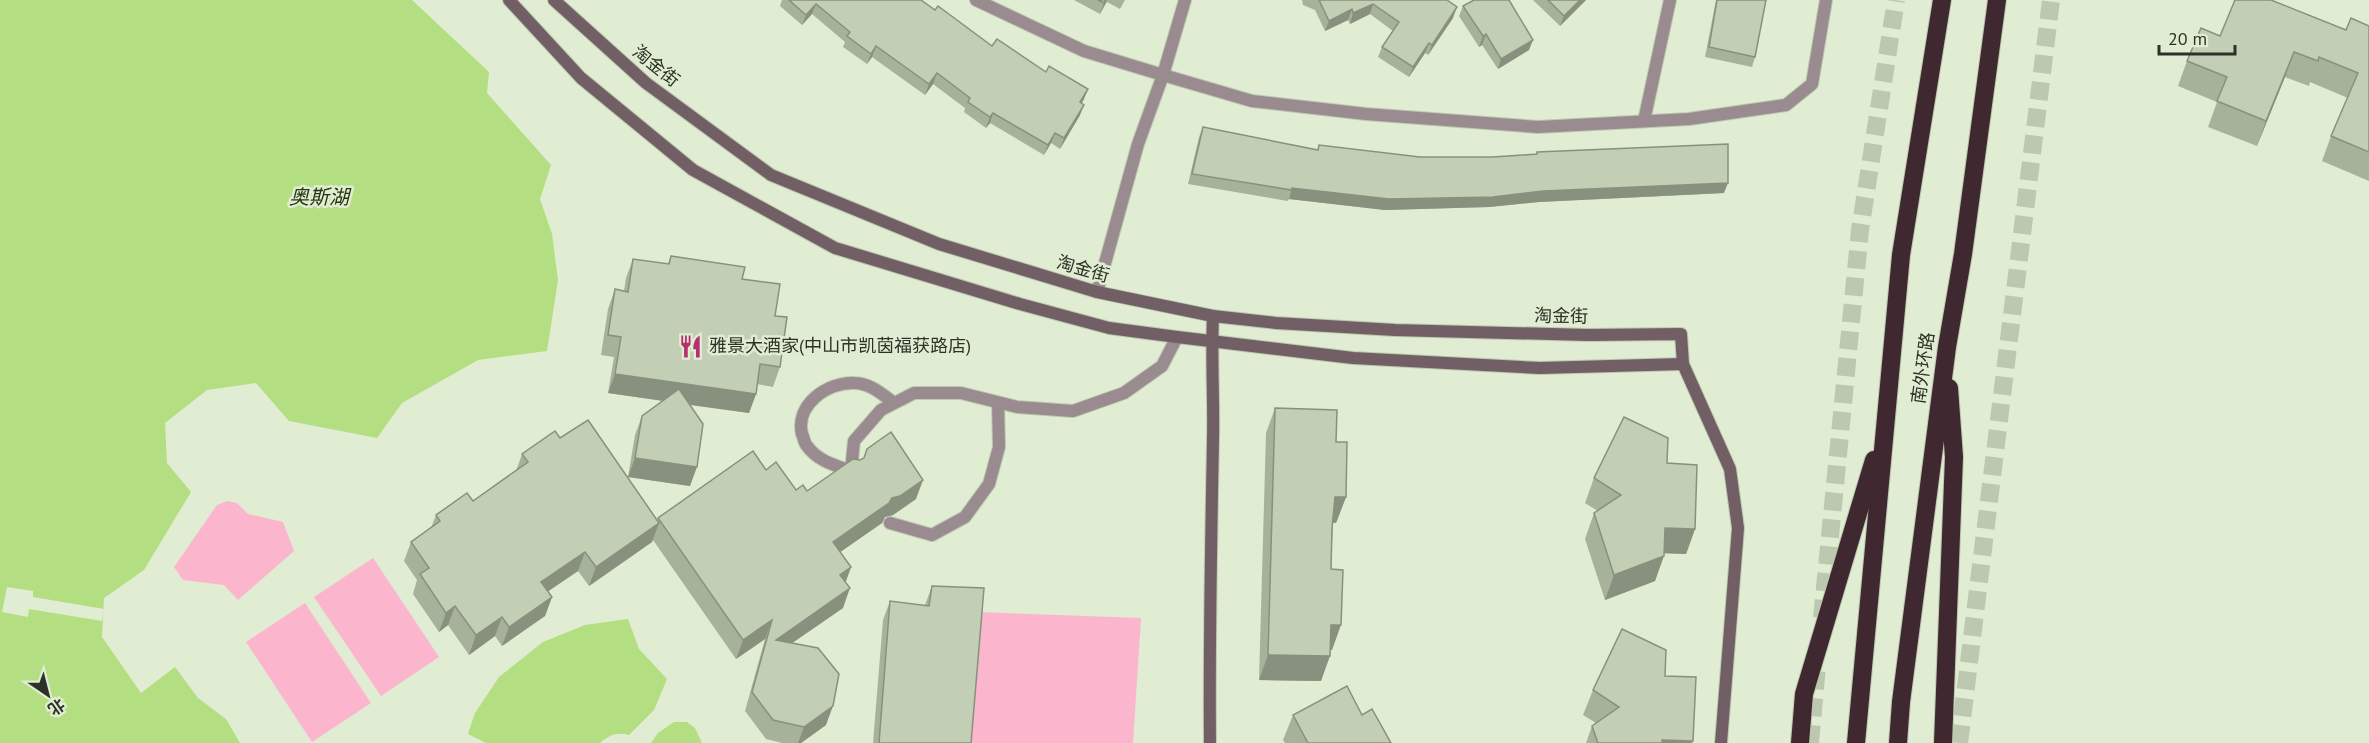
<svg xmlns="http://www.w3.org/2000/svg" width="2369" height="743" viewBox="0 0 2369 743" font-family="'PT Sans','Noto Sans SC',sans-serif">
	<rect width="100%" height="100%" fill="#e0edd2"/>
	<!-- park -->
	<g fill="#fbb5cd">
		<polygon points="227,501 237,503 248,514 283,522 294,551 238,600 224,585 183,580 174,567 217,505"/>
		<polygon points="373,558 439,657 381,696 314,597"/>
		<polygon points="305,603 371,703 312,742 246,642"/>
		<polygon points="976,612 1141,618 1133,743 964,743"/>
	</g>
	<!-- water -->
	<g fill="#b3de81">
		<polygon points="0,0 412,0 489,72 487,93 551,165 540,199 552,234 558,280 547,351 478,360 402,403 377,438 289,421 256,383 207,390 165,423 167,463 191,492 144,570 104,598 102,637 141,693 175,667 198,698 226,719 240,743 0,743"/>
		<path d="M628 619 639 649 667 679 654 710 629 735C617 732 609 735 600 743H486L468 734 475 713 499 677 543 642 585 625Z"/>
		<polygon points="674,722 687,722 695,728 702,743 651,743 658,733"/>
	</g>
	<!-- pier -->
	<polygon fill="#e0edd2" points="7,587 33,591 33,597 104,609 102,621 29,609 28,617 2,612"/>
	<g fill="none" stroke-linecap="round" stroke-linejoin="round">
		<!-- highway-tunnel -->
		<g stroke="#bcc8b0" stroke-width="18" stroke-dasharray="18 9" stroke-linecap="butt">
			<polyline points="1822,618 1860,230 1896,0"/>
			<polyline points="1810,743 1817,666"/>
			<polyline points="1959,743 2051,0"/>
		</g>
		<defs>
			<g id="street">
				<polyline points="976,0 1084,51 1163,75 1252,101 1366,114 1538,127 1689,119 1786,105 1812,84 1826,0"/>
				<polyline points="1644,121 1670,0"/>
				<polyline points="1097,292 1138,144 1163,75 1185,0"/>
				<path d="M894 403C882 394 870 383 854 383 827 382 795 405 802 434 804 438 804 443 807 446 818 461 834 465 851 471L854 441 881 410 914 393H961L1017 407 1073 411 1124 393 1162 366 1177 337"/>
				<polyline points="890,523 932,535 965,517 989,484 999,447 998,403"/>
			</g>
			<g id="secondary">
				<polyline points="509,0 581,78 693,170 835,248 1020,304 1109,328 1177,337 1353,358 1540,368 1683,364"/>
				<polyline points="554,0 646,83 771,175 939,244 1097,292 1213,316 1276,323 1395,330 1588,335 1681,334 1683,364 1730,469 1738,528 1721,743"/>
				<path d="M1210 743C1209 642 1211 541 1213 440 1214 399 1211 358 1213 316"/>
			</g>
			<g id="highway">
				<polyline points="1800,743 1804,694 1874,460"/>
				<polyline points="1856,743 1901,255 1942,0"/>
				<polyline points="1898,743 1901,702 1947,347 1963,254 1997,0"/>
				<polyline points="1943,743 1954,457 1949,388"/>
			</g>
		</defs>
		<!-- street casing -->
		<use href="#street" stroke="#bcc8b0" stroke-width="14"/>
		<!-- secondary casing -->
		<use href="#secondary" stroke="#bcc8b0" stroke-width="14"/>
		<!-- highway casing -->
		<use href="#highway" stroke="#bcc8b0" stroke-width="20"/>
		<!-- street -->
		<use href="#street" stroke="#998b8f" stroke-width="12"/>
		<!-- secondary -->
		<use href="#secondary" stroke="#725f65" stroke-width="12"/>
		<!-- highway -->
		<use href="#highway" stroke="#402830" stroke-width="18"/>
	</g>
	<!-- wall -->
	<g fill="#a7b29b">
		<polygon points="782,0 921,0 935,10 992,46 1046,72 1088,89 1082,103 1080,115 1060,149 1051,143 1044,155 990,123 986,128 964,112 965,108 933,84 925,95 872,57 867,64 843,47 845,42 812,14 802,25 780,6"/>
		<polygon points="1074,0 1125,0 1120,9 1107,2 1100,14"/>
		<polygon points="1302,0 1447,0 1453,18 1428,55 1425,53 1409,77 1378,57 1382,47 1393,31 1370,14 1350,24 1348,20 1325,31 1315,10 1303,5"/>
		<polygon points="1533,0 1586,0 1560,26"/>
		<polygon points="1716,0 1766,0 1755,57 1752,67 1705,57"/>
		<polygon points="1463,6 1529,50 1498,69 1482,45 1479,47 1459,16"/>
		<polygon points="2369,26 2369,181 2322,161 2331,136 2348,98 2310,82 2309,86 2285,77 2257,146 2208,127 2217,102 2178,86 2187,61 2220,36 2346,30"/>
		<polygon points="1203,127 1317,150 1319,145 1420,157 1493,157 1536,154 1537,152 1724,193 1539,202 1489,207 1385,210 1289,199 1288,201 1188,184 1199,137"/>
		<polygon points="671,256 742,279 775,316 780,367 773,387 757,384 756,394 749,413 689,405 690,486 628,477 635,435 642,416 663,401 608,393 614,357 601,355 608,309 615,289 624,291 626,278 633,259 668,264"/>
		<polygon points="1275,408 1336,442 1346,497 1336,523 1333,522 1331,569 1332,650 1330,650 1321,681 1259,680 1266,433"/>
		<polygon points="560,438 657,520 658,518 766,470 796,490 916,499 893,515 885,517 882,523 840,552 851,567 845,582 843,608 792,643 826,725 801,743 782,743 766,739 745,711 765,639 736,659 653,540 652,542 589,586 578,571 548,591 552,597 545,616 502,646 495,636 469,655 448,625 439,632 413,594 417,580 404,561 411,542 431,528 436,515 473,501 516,471 522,454"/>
		<polygon points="1667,463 1695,529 1686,554 1664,553 1655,581 1605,600 1585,539 1594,513 1598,511 1585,503 1594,478"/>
		<polygon points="932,586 971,743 873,743 883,620 890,601 925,605"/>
		<polygon points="1665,676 1692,743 1586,743 1592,726 1596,723 1583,715 1593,690"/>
		<polygon points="1293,715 1362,715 1391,743 1285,743 1283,740"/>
	</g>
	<!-- shaded-wall -->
	<g fill="#88917e">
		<polygon points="1106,0 1107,0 1100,14 1104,3"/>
		<polygon points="1580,0 1586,0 1560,26 1564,16"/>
		<polygon points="816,4 812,14 802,25 806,15"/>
		<polygon points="1373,4 1370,14 1350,24 1353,13"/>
		<polygon points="1457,7 1453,18 1428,55 1432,45"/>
		<polygon points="1352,9 1348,20 1325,31 1329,21"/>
		<polygon points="1486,34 1482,45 1479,47 1483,36"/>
		<polygon points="1533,40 1529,50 1498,69 1501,59"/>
		<polygon points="1429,43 1425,53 1409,77 1413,67"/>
		<polygon points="876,46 872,57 867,64 871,54"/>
		<polygon points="2294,52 2285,77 2257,146 2266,121"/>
		<polygon points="937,73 933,84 925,95 929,84"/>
		<polygon points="1088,89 1084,99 1076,113 1080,102"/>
		<polygon points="1084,105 1080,115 1060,149 1064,138"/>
		<polygon points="993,113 990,123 986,128 990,117"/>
		<polygon points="1055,133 1051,143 1044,155 1048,145"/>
		<polygon points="1728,183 1724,193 1539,202 1489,207 1385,210 1289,199 1292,188 1543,191"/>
		<polygon points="615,374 756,394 749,413 608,393"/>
		<polygon points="635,458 697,467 690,486 628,477"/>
		<polygon points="923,480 916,499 893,515 885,517 882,523 826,562 833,542 892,498"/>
		<polygon points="1335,497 1346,497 1336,523 1326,522"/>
		<polygon points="659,523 652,542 589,586 596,567"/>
		<polygon points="1665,528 1695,529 1686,554 1656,553"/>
		<polygon points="585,552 578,571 534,601 541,582"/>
		<polygon points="1664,556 1655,581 1605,600 1614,575"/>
		<polygon points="851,567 844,587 840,575"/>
		<polygon points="850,588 843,608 769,659 776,640"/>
		<polygon points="552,597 545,616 502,646 509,627"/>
		<polygon points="455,606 448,625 439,632 446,613"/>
		<polygon points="502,617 495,636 469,655 476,635"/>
		<polygon points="772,620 765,639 736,659 743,640"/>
		<polygon points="1331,625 1341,625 1332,650 1322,650"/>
		<polygon points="1268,655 1330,656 1321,681 1259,680"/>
		<polygon points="833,706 826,725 801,743 798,743 804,727"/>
		<polygon points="1662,740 1693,741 1692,743 1662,743"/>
	</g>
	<!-- building -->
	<g fill="#c2cfb4" stroke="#88917e" stroke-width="1.5">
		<polygon points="789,0 921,0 935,10 938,6 992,46 997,39 1046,72 1049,66 1088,89 1080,102 1084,105 1064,138 1055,133 1048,145 993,113 990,117 968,102 970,98 937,73 929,84 876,46 871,54 847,36 850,32 816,4 806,15"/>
		<polygon points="1098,0 1106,0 1104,3"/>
		<polygon points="1319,0 1447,0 1457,7 1432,45 1429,43 1413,67 1382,47 1399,22 1373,4 1353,13 1352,9 1329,21"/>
		<polygon points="1474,0 1509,0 1533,40 1501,59 1486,34 1483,36 1463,6"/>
		<polygon points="1548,0 1580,0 1564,16"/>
		<polygon points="1717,0 1766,0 1755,57 1709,47"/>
		<polygon points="2235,0 2271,0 2346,30 2351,18 2369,26 2369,152 2331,136 2358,73 2319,57 2318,61 2294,52 2266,121 2217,101 2227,77 2187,61 2201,28 2220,36"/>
		<polygon points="1203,127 1318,150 1319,145 1420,157 1493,157 1537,154 1537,152 1728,144 1728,183 1543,191 1493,197 1389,199 1292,188 1292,190 1192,174"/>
		<polygon points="671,256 745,267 742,279 780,284 775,316 787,317 780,367 760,364 756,394 615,374 621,337 608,335 615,289 628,292 633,259 669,264"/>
		<polygon points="679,389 703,424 697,467 635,458 642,416"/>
		<polygon points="1275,408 1337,410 1336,442 1347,442 1346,497 1335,497 1332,528 1331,569 1343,570 1341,625 1331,625 1330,656 1268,655"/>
		<polygon points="1624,417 1668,438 1667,463 1697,465 1695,529 1665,528 1664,556 1614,575 1594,513 1621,495 1594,478"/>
		<polygon points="588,420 659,523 596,567 585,552 541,582 552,597 509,627 502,617 476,635 455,606 446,613 420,574 429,568 411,542 440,521 436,515 467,493 473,501 528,462 522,454 555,431 560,438"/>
		<polygon points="891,432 923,480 900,496 892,498 889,503 833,542 851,567 840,575 850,588 776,640 818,648 839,674 833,706 804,727 773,720 752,692 772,620 743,640 658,518 753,451 766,470 776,462 796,490 803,485 807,491 853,459 860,460 864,458 867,449"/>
		<polygon points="932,586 984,588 971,743 879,743 890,601 929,606"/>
		<polygon points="1622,629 1666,650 1665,676 1696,677 1693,741 1662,740 1662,743 1598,743 1592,726 1619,707 1593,690"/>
		<polygon points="1347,686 1362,715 1372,709 1391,743 1308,743 1293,715"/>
	</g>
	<!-- icons -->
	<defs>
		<symbol id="restaurant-bare" viewBox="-9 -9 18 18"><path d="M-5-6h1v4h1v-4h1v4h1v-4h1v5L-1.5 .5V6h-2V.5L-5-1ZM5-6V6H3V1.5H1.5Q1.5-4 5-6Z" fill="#b72f6f" stroke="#e0edd2" stroke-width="2.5" paint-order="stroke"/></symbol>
	</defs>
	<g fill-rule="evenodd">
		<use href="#restaurant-bare" x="674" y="330" width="33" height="33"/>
	</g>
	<g text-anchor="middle" stroke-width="5" stroke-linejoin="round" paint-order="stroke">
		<!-- street labels -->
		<g font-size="18" fill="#2d3228" stroke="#e0edd2">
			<text transform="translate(656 66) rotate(39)" y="6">淘金街</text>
			<text transform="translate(1083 269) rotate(16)" y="6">淘金街</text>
			<text transform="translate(1561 316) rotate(1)" y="6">淘金街</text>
			<text transform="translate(1923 368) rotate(-82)" y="6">南外环路</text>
		</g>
		<!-- poi labels -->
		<g font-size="18" fill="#2d3228" stroke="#e0edd2" text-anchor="start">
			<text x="709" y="352">雅景大酒家(中山市凯茵福获路店)</text>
		</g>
		<!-- water labels -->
		<g font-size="20" font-style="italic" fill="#263610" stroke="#e0edd2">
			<text x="319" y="204">奥斯湖</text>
		</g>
	</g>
	<!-- north arrow -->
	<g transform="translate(48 695) rotate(145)" stroke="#e0edd2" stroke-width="4.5" paint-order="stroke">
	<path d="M0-4.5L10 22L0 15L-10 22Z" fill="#2d3228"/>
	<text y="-9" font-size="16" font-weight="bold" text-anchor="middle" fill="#2d3228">北</text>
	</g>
	<!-- scale -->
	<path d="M2159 45v9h76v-9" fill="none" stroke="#2d3228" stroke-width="3"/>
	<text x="2168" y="45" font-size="18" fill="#2d3228" stroke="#e0edd2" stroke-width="4.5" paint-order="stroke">20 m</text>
</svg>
